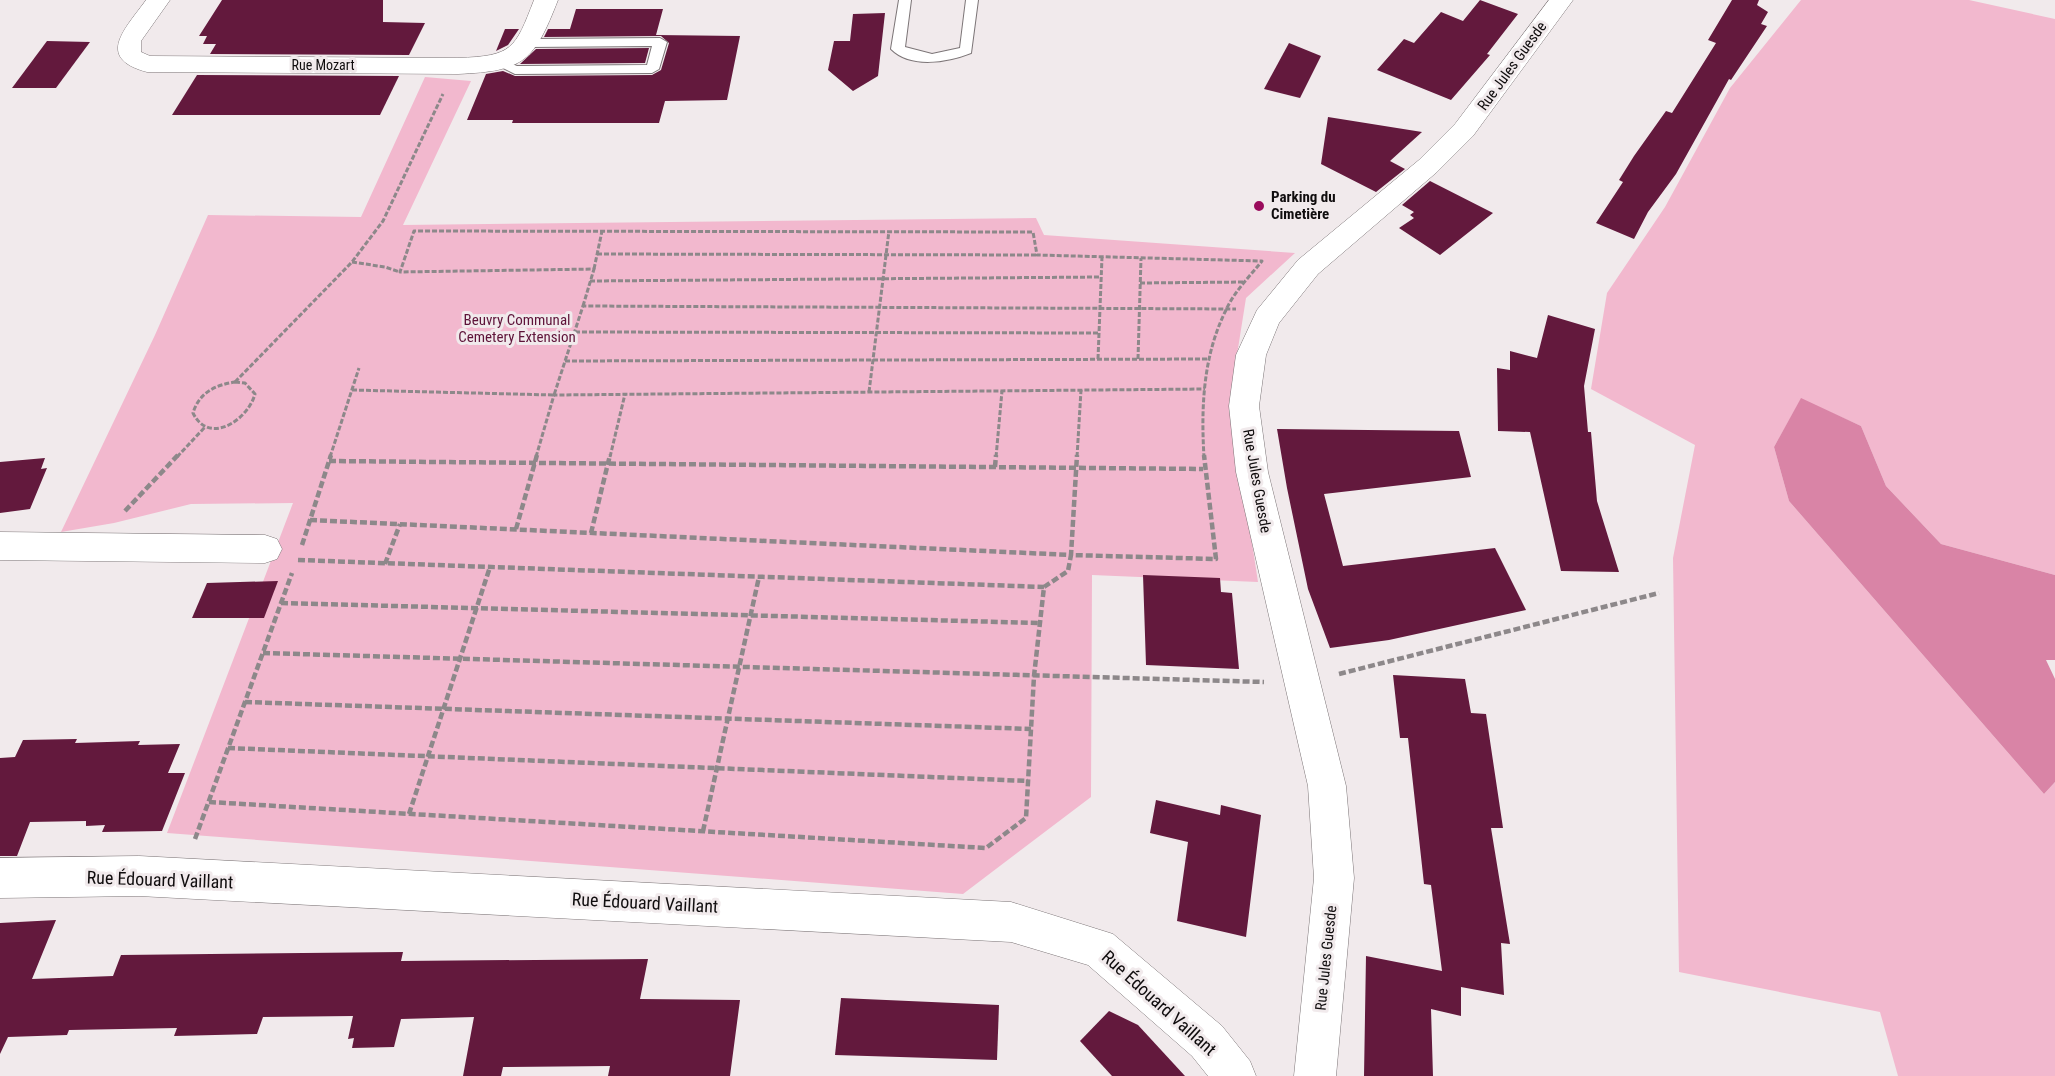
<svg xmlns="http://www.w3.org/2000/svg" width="2055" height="1076" viewBox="0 0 2055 1076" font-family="'Roboto Condensed',sans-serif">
	<rect width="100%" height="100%" fill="#f1eaec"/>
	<!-- green -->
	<g fill="#f2b8ce">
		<polygon points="1801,0 1969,0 2055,19 2055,575 1941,544 1886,486 1861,426 1801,399 1774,447 1789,501 2044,794 2055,782 2055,1076 1898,1076 1880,1012 1679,972 1673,558 1695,445 1591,389 1607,293 1665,207 1730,88"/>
		<polygon points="425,77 471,81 403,225 1036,218 1044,235 1295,253 1246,298 1230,399 1258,582 1092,575 1091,797 963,894 167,833 293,503 191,504 114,523 61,532 155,335 208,215 361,217"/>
	</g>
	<!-- water -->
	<polygon fill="#d984a6" points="1801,398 1861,426 1886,486 1941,544 2055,575 2055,660 2046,660 2055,679 2055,782 2044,794 1789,501 1774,447"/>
	<!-- building -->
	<g fill="#63193d">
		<polygon points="222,0 383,0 383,22 425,23 409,55 210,54 216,44 203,44 207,36 199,36"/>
		<polygon points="1480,0 1518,14 1487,54 1490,55 1451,100 1377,70 1404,39 1414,43 1441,12 1463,21"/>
		<polygon points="1732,0 1759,0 1757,5 1768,12 1761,24 1767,26 1731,80 1729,79 1676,174 1648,212 1634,239 1596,223 1623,182 1619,180 1634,156 1666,111 1672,113 1716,43 1708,40"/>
		<polygon points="576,9 663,9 656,35 740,36 727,100 665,101 659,123 512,123 513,120 467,120 486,74 503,71 515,76 652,75 661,70 669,43 661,36 544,37 548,29 570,29"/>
		<polygon points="885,13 878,76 853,91 828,70 834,41 850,41 853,14"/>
		<polygon points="505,29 519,29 508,45 496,51"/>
		<polygon points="47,41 90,42 56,88 12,88"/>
		<polygon points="1289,43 1321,56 1300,98 1264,89"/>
		<polygon points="649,48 645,63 520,64 536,49"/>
		<polygon points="197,75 399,76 380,115 172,115"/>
		<polygon points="1328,117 1422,132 1390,161 1405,169 1376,192 1321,164"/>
		<polygon points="1430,181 1493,213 1440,255 1399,228 1414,218 1410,215 1414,212 1402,205"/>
		<polygon points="1548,315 1595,329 1584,386 1588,432 1591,432 1597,501 1619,572 1561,571 1530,432 1498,431 1497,368 1510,370 1510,351 1537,358"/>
		<polygon points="1277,429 1459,431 1471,477 1324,494 1343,566 1495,548 1526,610 1389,640 1330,648 1308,589 1287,488"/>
		<polygon points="45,458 41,469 47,468 30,509 0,513 0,462"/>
		<polygon points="1143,575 1220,578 1221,592 1232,593 1239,669 1146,665"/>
		<polygon points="278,581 264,618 192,618 207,583"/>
		<polygon points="1393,675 1465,679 1471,713 1486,714 1503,828 1491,828 1510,944 1501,943 1504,995 1461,987 1461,1016 1431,1009 1433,1076 1364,1076 1366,956 1442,971 1431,885 1424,884 1408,738 1400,738"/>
		<polygon points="77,739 75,743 140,741 138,745 180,744 168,773 185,773 162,831 102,832 105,825 86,826 86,821 30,822 17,856 0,856 0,758 15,757 23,740"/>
		<polygon points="1156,800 1220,815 1221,805 1261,815 1246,937 1177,921 1188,842 1150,833"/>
		<polygon points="56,920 32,979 113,976 121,955 403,952 401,961 648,959 640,999 740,1000 730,1076 608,1076 610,1066 503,1067 501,1076 463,1076 474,1017 401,1019 394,1047 352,1048 354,1038 348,1039 353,1016 263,1017 257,1034 174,1036 177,1028 69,1030 67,1035 8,1037 0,1054 0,923"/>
		<polygon points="841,998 999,1005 997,1060 835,1055"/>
		<polygon points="1109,1011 1138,1025 1185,1076 1112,1076 1080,1041"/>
	</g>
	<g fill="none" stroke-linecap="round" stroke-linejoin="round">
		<defs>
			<g id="lane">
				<path d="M899 0H911L905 47 932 54 960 48 966 0H978L971 53C948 62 911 69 891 49Z"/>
				<polygon points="660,38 667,42 659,69 652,73 515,74 493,63 500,59 517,66 647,65 652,46 529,47 522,43 529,39"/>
			</g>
			<g id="street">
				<path d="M146 0H170L141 41V52L150 56 458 58C513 56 515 49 534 0H558C534 61 525 71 458 74L147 72C94 58 126 28 146 0Z"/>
				<polygon points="1549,0 1573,0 1473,136 1437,172 1318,274 1279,323 1266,355 1259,406 1268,472 1346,786 1354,878 1336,1076 1294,1076 1314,878 1308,786 1236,472 1229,406 1236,355 1257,310 1298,260 1419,160 1455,124"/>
				<polygon points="0,532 265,535 277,539 282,549 277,559 265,563 0,560"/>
				<polygon points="139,856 1011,902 1113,934 1222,1026 1250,1061 1256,1076 1208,1076 1192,1056 1088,965 1011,942 139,896 0,898 0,858"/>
			</g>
		</defs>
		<!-- lane casing -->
		<use href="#lane" stroke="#7c7577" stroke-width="2"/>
		<!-- street casing -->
		<use href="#street" stroke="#7c7577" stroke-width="1"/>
		<!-- path-far1 -->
		<g stroke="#8d888a" stroke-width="3" stroke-dasharray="5 2" stroke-linecap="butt">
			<polyline points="597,254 1037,255"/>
			<polyline points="352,262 385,267 400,272"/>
			<polyline points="594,269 602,231"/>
			<polyline points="590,281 1101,277"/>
			<polyline points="1140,283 1245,282"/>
			<path d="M583 306 594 269 400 272 414 231 1033 232 1037 255 1262 261C1250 276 1234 292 1226 310 1203 356 1201 407 1204 457"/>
			<polyline points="575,332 1099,333"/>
			<polyline points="1098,359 1102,257"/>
			<polyline points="1138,359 1141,258"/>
			<polyline points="565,361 1210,359"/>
			<polyline points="235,382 352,262 383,221 443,94"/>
			<path d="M235 382 245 383 255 394C248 420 209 446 193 413 199 393 215 385 235 382Z"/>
			<polyline points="352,390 554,395 583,306 1236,309"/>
			<polyline points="869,392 889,231"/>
			<polyline points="177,457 205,427"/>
			<polyline points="330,457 359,368"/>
			<polyline points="536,457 554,395 1205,389"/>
			<polyline points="610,457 625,394"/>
			<polyline points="996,457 1002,391"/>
			<polyline points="1077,457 1081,390"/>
		</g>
		<!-- path -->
		<g stroke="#8d888a" stroke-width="4.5" stroke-dasharray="7 3" stroke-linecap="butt">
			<polyline points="329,461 1203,469"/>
			<polyline points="995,467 996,455"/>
			<polyline points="125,511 178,455"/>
			<polyline points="310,520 1071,555 1077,455"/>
			<polyline points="516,529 537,455"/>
			<polyline points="591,533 610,455"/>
			<polyline points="302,545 331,455"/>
			<polyline points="298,560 1044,587"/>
			<polyline points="385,564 400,524"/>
			<polyline points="281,603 1040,623"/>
			<polyline points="263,653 1264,682"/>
			<polyline points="1339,674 1659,593"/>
			<polyline points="245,702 1031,729"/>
			<polyline points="228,748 1028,781"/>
			<polyline points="209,802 986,848 1026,818 1034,676 1044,587 1068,571 1071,555 1216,559 1204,455"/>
			<polyline points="409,814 490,567"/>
			<polyline points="703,831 759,577"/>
			<polyline points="195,839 292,573"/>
		</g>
		<!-- lane -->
		<use href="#lane" fill="#fff" fill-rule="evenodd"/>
		<!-- street -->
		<use href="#street" fill="#fff" fill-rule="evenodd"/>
	</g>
	<!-- markers -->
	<circle fill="#9a0b5c" stroke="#f1eaec" stroke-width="2" cx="1259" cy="206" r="6"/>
	<g text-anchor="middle" stroke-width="6" stroke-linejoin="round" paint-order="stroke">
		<!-- far-street labels -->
		<g font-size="14" fill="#100d0e" stroke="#f1eaec">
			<text x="323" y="70">Rue Mozart</text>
		</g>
		<!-- street labels -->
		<g font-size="15" fill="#100d0e" stroke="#f1eaec">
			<text transform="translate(1512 66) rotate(-54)" y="5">Rue Jules Guesde</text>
			<text transform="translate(1257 481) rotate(80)" y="5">Rue Jules Guesde</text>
			<text transform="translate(1326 958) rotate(-84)" y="5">Rue Jules Guesde</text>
		</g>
		<!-- poi labels -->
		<g font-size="15" font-weight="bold" fill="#100d0e" stroke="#f1eaec" text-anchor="start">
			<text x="1271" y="202">Parking du<tspan x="1271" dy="17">Cimetière</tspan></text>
		</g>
		<!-- park labels -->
		<g font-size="15" fill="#5e1339" stroke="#f1eaec">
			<text x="517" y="325">Beuvry Communal<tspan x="517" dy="17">Cemetery Extension</tspan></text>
		</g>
		<!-- near-street labels -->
		<g font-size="18" fill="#100d0e" stroke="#f1eaec">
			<text transform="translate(160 880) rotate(2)" y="6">Rue Édouard Vaillant</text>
			<text transform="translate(645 903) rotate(3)" y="6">Rue Édouard Vaillant</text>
			<text transform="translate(1159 1003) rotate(42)" y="6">Rue Édouard Vaillant</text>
		</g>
	</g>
</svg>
